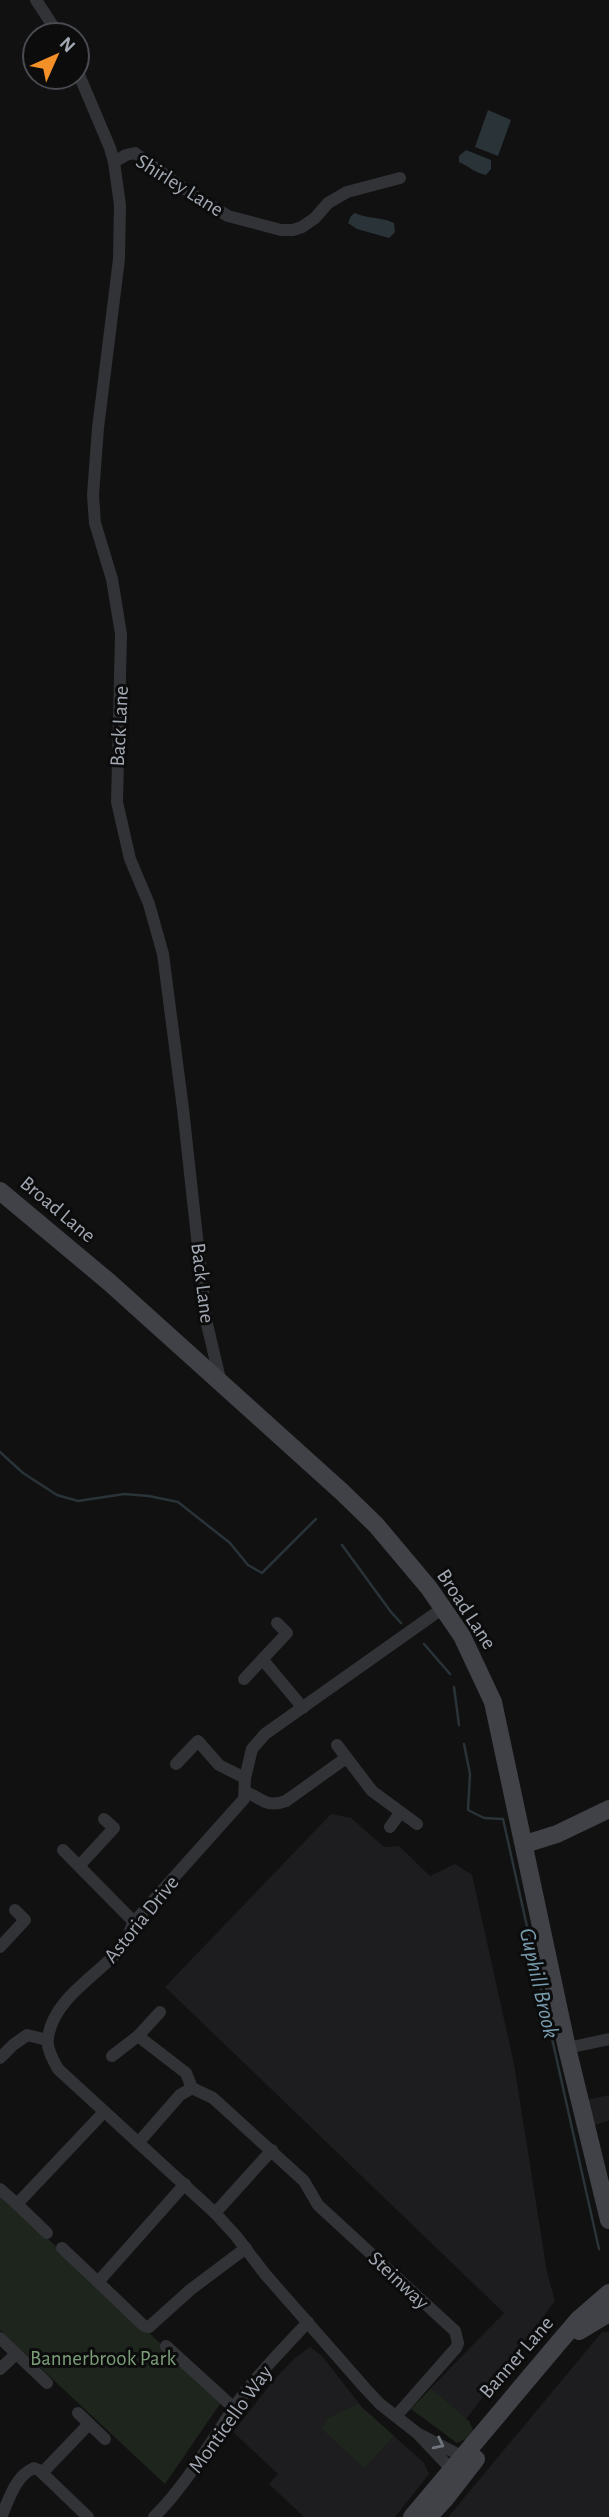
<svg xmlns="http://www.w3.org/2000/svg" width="609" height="2517" viewBox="0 0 609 2517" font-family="'Alegreya Sans',sans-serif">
	<rect width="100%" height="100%" fill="#111112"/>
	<!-- built -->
	<g fill="#1d1d1f">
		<polygon points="331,1814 351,1818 384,1847 399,1846 430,1876 455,1864 472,1875 514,2064 547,2272 555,2301 466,2419 431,2388 504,2313 165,1987"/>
		<polygon points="609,2095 609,2121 591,2126 586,2100"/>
		<polygon points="602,2332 609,2332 609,2517 448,2517"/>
		<polygon points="310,2347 322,2356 362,2407 424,2463 429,2474 395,2517 304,2517 269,2484 278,2474 233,2432 273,2381 295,2358"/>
	</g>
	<!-- green -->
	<g fill="#1d251d">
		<polygon points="0,2194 222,2401 165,2484 0,2330"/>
		<polygon points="431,2388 469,2421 473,2430 468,2438 457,2443 411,2409"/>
		<polygon points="358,2404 394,2436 364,2468 322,2429 328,2418"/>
	</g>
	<!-- water -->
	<g fill="#293338">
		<polygon points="488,110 511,120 498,156 475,147"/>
		<path d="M466 150 491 160V169L486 175C477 174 468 166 459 162V156Z"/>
		<path d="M355 213C368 219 382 217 394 223L395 232 389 238 357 229 348 223 351 216Z"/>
	</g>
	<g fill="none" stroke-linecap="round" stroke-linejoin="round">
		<!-- stream -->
		<g stroke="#293338" stroke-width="2.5">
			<polyline points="0,1452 23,1473 57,1495 78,1501 124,1494 149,1496 178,1502 230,1543 248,1565 262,1573 316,1519"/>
			<polyline points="342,1545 391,1612 401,1623"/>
			<polyline points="424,1644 450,1674"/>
			<polyline points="454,1687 459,1725"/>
			<polyline points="464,1744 470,1774 468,1810 484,1818 503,1819 599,2249"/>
		</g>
		<!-- street -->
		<g stroke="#323337" stroke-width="12">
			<polyline points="36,0 59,35"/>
			<polyline points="77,70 110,148 114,162 120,205 119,259 98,428 93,495 95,523 112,579 121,634 117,802 130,859 149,904 163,954 183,1109 206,1320 221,1383"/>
			<polyline points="114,162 126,155 135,153 193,195 228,216 281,230 293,230 302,227 315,218 328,203 347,192 400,178"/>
			<polyline points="263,1660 303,1708"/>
			<polyline points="244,1679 287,1633 277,1623"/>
			<polyline points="337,1745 372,1791 417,1824"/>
			<polyline points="176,1764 198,1741 219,1765 245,1778"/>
			<path d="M246 1792C263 1799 266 1808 286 1801L346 1758"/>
			<polyline points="390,1827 400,1813"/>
			<polyline points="63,1850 134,1922"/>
			<polyline points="79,1866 114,1828 104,1819"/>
			<polyline points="0,1947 25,1920 15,1910"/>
			<polyline points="138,2036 186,2073 192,2088"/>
			<polyline points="567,2048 609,2039"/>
			<polyline points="112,2056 138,2036 160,2012"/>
			<polyline points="0,2058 13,2045 27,2035 47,2040"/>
			<polyline points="138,2143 180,2095 192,2088 213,2098 304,2181 318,2205 455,2331 458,2343 456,2348 397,2415"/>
			<polyline points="185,2184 98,2282 144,2326 149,2327 190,2290 246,2248"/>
			<polyline points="0,2189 17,2204"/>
			<polyline points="215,2213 272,2150"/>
			<polyline points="47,2233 17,2204 104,2112"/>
			<polyline points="62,2248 98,2282"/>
			<polyline points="0,2338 47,2383"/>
			<polyline points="166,2346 234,2408"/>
			<polyline points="0,2369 16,2354"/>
			<polyline points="78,2413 105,2439"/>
			<path d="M417 2433 380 2404 365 2388 265 2274 236 2236 215 2213 58 2069C53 2060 46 2048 48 2038 53 1998 99 1975 123 1946 129 1939 129 1930 134 1922L244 1799 245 1778 252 1749 265 1734 443 1608"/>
			<polyline points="458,2469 452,2470 417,2433 467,2459"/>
			<polyline points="42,2473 89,2424"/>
			<path d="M1 2517C9 2500 15 2476 34 2468L39 2470 88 2517"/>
			<path d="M154 2517C185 2486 207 2448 231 2412 252 2380 281 2351 308 2322"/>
		</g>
		<!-- secondary -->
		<g stroke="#404247" stroke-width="18">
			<polyline points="0,1191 109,1282 342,1492 376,1525 429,1588 462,1636 493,1702 567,2048 609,2220"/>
			<polyline points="525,1844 557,1834 609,1809"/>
			<polyline points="579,2331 609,2313"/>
			<polyline points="412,2517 560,2341 579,2319 609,2293"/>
			<polyline points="428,2517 445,2499 476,2459"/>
		</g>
	</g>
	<!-- one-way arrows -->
	<defs><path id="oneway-chevron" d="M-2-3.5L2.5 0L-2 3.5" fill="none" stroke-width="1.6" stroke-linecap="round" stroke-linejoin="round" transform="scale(1.75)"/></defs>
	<use stroke="#70747b" href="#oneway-chevron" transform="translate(439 2444) rotate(27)"/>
	<g text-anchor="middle" stroke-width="6" stroke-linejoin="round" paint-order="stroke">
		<!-- street labels -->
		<g font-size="21" fill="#a2a9b3" stroke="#0c0c0d">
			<text transform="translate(180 185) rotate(32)" y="7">Shirley Lane</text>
			<text transform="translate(119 726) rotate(-87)" y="7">Back Lane</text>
			<text transform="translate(58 1209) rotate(40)" y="7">Broad Lane</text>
			<text transform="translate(203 1283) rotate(83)" y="7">Back Lane</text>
			<text transform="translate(467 1609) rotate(57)" y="7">Broad Lane</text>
			<text transform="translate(141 1919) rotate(-51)" y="7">Astoria Drive</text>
			<text transform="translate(399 2280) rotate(43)" y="7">Steinway</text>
			<text transform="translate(516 2357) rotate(-49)" y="7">Banner Lane</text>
			<text transform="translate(230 2419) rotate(-54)" y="7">Monticello Way</text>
		</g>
		<!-- park labels -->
		<g font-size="21" fill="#7b9e78" stroke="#0c0c0d">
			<text x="103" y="2365">Bannerbrook Park</text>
		</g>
		<!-- water labels -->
		<g font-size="23" font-style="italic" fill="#789daf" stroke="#0c0c0d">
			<text transform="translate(540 1983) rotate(77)" y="8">Guphill Brook</text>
		</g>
	</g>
	<!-- north arrow -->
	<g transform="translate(56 56) rotate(45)"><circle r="33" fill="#0c0c0d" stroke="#484b4f" stroke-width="2"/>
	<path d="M0-5L12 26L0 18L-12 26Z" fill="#f39128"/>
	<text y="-10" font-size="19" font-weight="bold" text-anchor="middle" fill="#a2a9b3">N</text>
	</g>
</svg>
